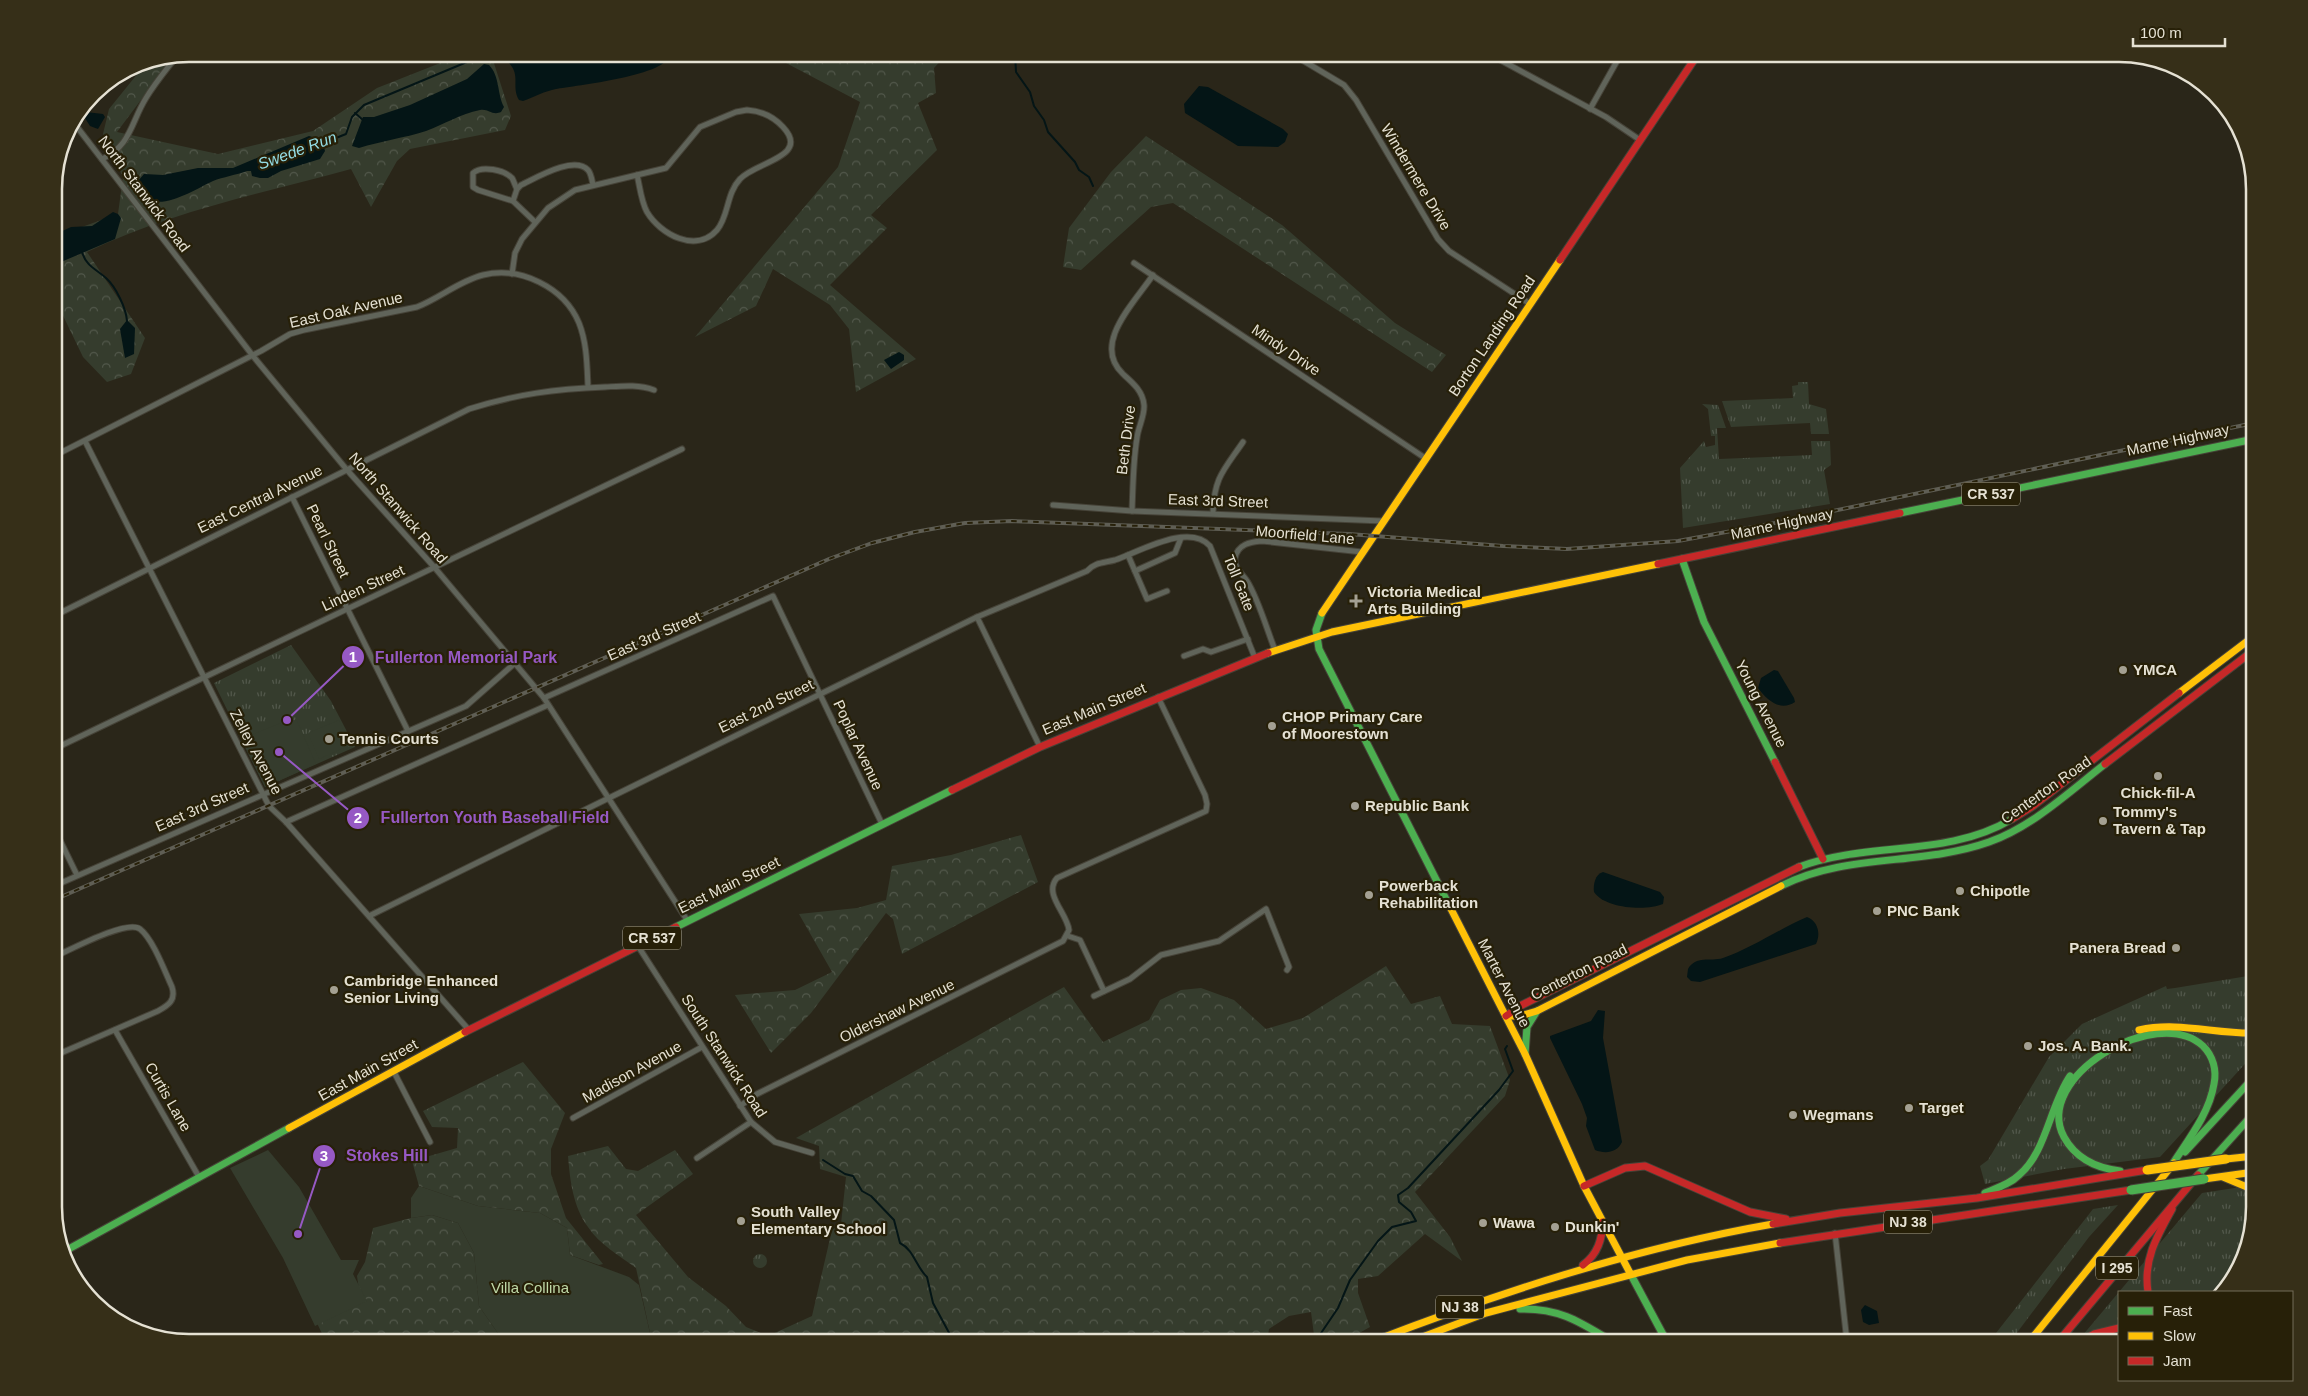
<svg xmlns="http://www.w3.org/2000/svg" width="2308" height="1396" viewBox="0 0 2308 1396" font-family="Helvetica,sans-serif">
	<defs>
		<pattern id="grass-tufts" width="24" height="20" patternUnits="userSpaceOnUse" patternTransform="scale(1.25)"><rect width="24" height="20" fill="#353c2d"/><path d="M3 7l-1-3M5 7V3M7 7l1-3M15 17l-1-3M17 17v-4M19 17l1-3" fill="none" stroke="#52584b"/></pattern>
		<pattern id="forest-crowns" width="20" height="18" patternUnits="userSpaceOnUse" patternTransform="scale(1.25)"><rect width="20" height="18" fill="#353c2d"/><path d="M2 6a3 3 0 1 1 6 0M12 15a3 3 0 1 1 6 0" fill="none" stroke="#52584b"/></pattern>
	</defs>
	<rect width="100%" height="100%" fill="#2a2619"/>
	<!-- grass -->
	<g fill="url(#grass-tufts)">
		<polygon points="1798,382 1808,382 1809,404 1826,409 1829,434 1811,434 1810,423 1731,427 1722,401 1793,398 1792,386 1798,385"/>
		<polygon points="1702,404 1718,405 1726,428 1717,428 1719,459 1812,455 1811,441 1830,441 1831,465 1824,470 1830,504 1683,528 1680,468 1704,441 1706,447 1715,445 1715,436 1711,436 1708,409"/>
		<polygon points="291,645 331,701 355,747 265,787 214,683"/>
		<polygon points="2254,975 2254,1054 2160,1157 2064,1169 1985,1184 1980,1166 1988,1160 2049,1057 2082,1024 2166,986 2167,989 2175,988"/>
		<polygon points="2254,1185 2254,1207 2236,1275 2218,1292 2119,1292 2119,1342 2077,1342 2202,1193"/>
		<polygon points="2118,1205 2089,1237 2010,1342 1989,1342 2093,1209"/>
		<circle cx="760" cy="1261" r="7"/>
	</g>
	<!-- forest -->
	<g fill="url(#forest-crowns)">
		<path d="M463 54H491L511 116 505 130 410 149 397 161 371 207 351 169C263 193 169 212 87 252L145 338 131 374 107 382 83 357 54 297V237L118 214 123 177 103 134 109 109 147 62 173 57 117 132 218 154 313 131 377 88Z"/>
		<polygon points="769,54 947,54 934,68 936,93 918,103 937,150 871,215 887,228 830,285 916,359 856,392 849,329 830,305 773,269 756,306 695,337 838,167 860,102"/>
		<polygon points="1146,136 1282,225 1395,323 1446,355 1432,372 1173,203 1151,207 1081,270 1063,267 1069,228 1111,172"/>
		<polygon points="1021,835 1038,882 902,954 893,919 886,913 811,1013 771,1053 735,995 795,990 832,972 799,914 857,908 886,900 892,866 951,855"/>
		<path d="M1386 966 1411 1004 1440 996 1452 1024 1490 1026 1510 1080 1505 1096 1415 1192 1450 1237 1462 1261 1425 1234 1378 1276 1358 1279V1293L1370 1327C1352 1337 1332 1351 1314 1335L1311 1312 1289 1316 1269 1329 1267 1342H652L636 1268C620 1256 599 1244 588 1227 573 1207 570 1180 568 1156L608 1146 626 1169 638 1171 675 1150 693 1174 636 1215 688 1277 726 1306 746 1327 768 1336 812 1316 832 1230 841 1224 846 1177 820 1169 819 1146 796 1138 1064 987 1103 1042 1149 1020 1160 1000 1181 990 1201 988 1234 1000 1266 1029 1303 1018Z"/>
		<polygon points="523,1062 565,1113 551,1149 551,1174 566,1218 603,1264 599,1265 570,1255 567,1228 540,1213 478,1206 419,1186 412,1161 457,1148 458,1128 432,1127 423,1111"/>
		<polygon points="432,1215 458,1223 474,1253 479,1306 504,1342 326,1342 308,1304 360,1297 357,1276 365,1262 373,1228 411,1218"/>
	</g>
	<!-- garden -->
	<g fill="#353c2d">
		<polygon points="291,719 297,721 316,764 265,787 241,739"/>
		<polygon points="339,720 350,745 319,759 308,733"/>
		<polygon points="268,1150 299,1187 341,1260 359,1260 353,1274 367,1301 315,1326 283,1258 230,1168"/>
		<polygon points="419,1186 478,1206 540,1213 567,1228 570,1255 629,1277 639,1285 652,1342 504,1342 479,1306 474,1253 458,1223 432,1215 411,1218 411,1198"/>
	</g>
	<!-- water -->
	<g fill="#041516">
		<path d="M562 54H669C672 75 573 86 556 89 545 91 534 97 523 101L519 100C511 86 521 76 509 63L510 59C528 55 545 57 562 54Z"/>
		<path d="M484 64 489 65C500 76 497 94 504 107L501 112C492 116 488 108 480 110 460 114 445 124 426 131 404 138 381 141 359 148L352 146 363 117H374L410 105 467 79Z"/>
		<polygon points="1199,86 1208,87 1283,129 1288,134 1285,142 1278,147 1238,146 1185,113 1184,104"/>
		<polygon points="86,112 103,114 105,117 98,129 90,126 83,115"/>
		<path d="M309 136 322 140 325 151 320 159 281 171 268 178H260L252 176 251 171H247C236 175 223 177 213 181 198 188 166 208 150 200L145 187 138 181 144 174 163 175 198 168H233Z"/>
		<polygon points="113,212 118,214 121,218 115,239 54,265 54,235 71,227 92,226"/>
		<polygon points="127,320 135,328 134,354 125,358 120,329"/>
		<polygon points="899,352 904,355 904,360 891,369 884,360"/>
		<path d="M1774 670 1778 671 1794 698 1795 702C1780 712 1767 700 1758 688L1761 678Z"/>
		<path d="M1603 872 1660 892 1664 897 1663 904C1647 911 1605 909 1594 892 1593 885 1595 874 1603 872Z"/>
		<path d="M1807 917C1818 921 1821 934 1816 944L1700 982 1691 981 1687 977 1688 969C1696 955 1710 962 1723 958 1752 948 1779 929 1807 917Z"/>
		<path d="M1598 1010 1605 1011 1603 1038 1622 1142C1617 1153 1605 1154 1595 1150L1586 1126 1587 1118 1582 1104 1550 1038V1036L1591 1021Z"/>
		<polygon points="1865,1305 1877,1311 1879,1323 1869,1325 1863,1322 1861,1310"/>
	</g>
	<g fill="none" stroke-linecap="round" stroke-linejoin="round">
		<!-- stream -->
		<g stroke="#041516" stroke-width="2">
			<polyline points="502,54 511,61"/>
			<polyline points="1015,54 1016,72 1030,92 1034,106 1044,120 1048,132 1075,162 1079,170 1089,177 1093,186"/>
			<polyline points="355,113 363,120"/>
			<polyline points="321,144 346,134 352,117 364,105 486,54"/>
			<path d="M82 252C86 266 96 269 106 278 116 287 126 308 127 321"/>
			<path d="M823 1160 845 1174 853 1176 862 1191 871 1196 894 1220 900 1243C914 1250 916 1267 927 1277L933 1303 954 1342"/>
			<polyline points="1315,1342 1338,1308 1350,1280 1378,1241 1392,1227 1416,1221 1411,1212 1399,1202 1398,1195 1408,1188 1499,1090 1513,1071 1505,1049 1507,1046"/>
		</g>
		<defs>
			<g id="street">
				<polyline points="1292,54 1344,85 1356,100 1438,239 1449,251 1530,304"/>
				<polyline points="1489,54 1606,117 1640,140"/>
				<polyline points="1590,109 1621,54"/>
				<path d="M747 110C762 111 773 116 783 127 811 157 755 162 740 179 726 194 729 216 717 230 696 254 660 234 647 212 641 201 640 187 637 175L666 168 700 127 736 112Z"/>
				<polyline points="74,123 253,356 347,470 435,568 544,698 687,920"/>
				<path d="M102 159C131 146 131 122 146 98 155 83 166 70 176 57"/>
				<path d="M513 201 478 190 473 187V173C482 165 504 170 512 178 514 181 515 186 517 189"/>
				<path d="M535 222 513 201 517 189 521 185C536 178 574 155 588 170 591 173 592 180 593 185"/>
				<polyline points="1134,263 1425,458"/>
				<polyline points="512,274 515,253 522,239 548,208 575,190 637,175"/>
				<polyline points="85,441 269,806 286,822 469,1030"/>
				<path d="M54 456 261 351 290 334 304 330 417 307C440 298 459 281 483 275 520 266 564 287 579 323 587 343 587 366 588 387"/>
				<polyline points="292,497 408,731"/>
				<polyline points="1053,505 1132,511 1383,521"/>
				<path d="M1132 511C1133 487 1133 462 1137 438 1138 427 1145 416 1144 405 1143 391 1132 382 1123 374 1091 344 1135 302 1153 275"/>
				<path d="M1213 513C1214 477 1224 470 1243 442"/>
				<polyline points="1128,555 1147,599 1167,591"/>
				<polyline points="1135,571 1175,553 1181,538"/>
				<path d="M54 616 469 409C517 394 555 389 605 387 622 386 638 384 654 390"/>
				<polyline points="977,617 1040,747"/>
				<path d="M1275 650C1267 630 1258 598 1247 581 1242 573 1234 569 1235 558 1238 544 1250 542 1262 541L1362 552"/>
				<polyline points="1184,656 1203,649 1211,652 1248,639"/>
				<polyline points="544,698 773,596 882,824"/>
				<polyline points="54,749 682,449"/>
				<polyline points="286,822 548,705"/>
				<polyline points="54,828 77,875"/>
				<polyline points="54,886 466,706 515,663"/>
				<path d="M369 916 977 617 1087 571C1095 562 1104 563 1115 560 1139 552 1189 522 1210 546L1255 658"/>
				<polyline points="1068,936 1080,940 1104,991"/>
				<polyline points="638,946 751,1122 775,1142 812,1153"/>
				<path d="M54 957C70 950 127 919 140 929 153 939 165 972 172 987 176 1000 169 1005 158 1011L54 1056"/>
				<polyline points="1094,996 1130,979 1161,955 1219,941 1266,909 1289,967 1287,970"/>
				<polyline points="115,1030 199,1177"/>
				<polyline points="394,1072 430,1142"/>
				<path d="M740 1106 757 1094 1063 941 1069 930C1067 913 1043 894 1057 878L1206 811 1207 804 1205 795 1158 697"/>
				<polyline points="573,1118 702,1047"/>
				<polyline points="697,1158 751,1122"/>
				<polyline points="1835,1233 1847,1342"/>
			</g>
			<g id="fast">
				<polyline points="1900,513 2254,439"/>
				<polyline points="1682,559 1704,622 1775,762"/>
				<polyline points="1322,613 1316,630 1319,649 1450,907"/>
				<path d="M1799 867C1868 841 1947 858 2012 819"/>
				<path d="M1781 886C1846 853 1921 866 1989 842 2032 827 2069 792 2105 764"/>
				<polyline points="676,927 952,790"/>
				<polyline points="1525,1054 1527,1027 1537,1011"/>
				<polyline points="2185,1152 2254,1077"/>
				<path d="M2120 1171C2096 1168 2076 1159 2064 1137 2032 1078 2156 1003 2203 1046 2213 1056 2217 1070 2214 1084 2209 1114 2188 1140 2172 1165"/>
				<polyline points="2198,1175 2254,1113"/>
				<path d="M1985 1193C1997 1188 2010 1184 2019 1175 2046 1153 2050 1105 2070 1076"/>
				<polyline points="65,1251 289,1128"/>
				<polyline points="1630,1273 1667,1342"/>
				<path d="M1520 1309C1560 1308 1580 1322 1613 1342"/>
			</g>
			<g id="slow">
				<polyline points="1322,613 1560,260"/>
				<polyline points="1268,653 1332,632 1658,564"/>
				<polyline points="2179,693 2254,636"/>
				<polyline points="1450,907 1525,1054 1584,1186 1630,1273"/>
				<polyline points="1506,1016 1520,1016 1537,1011 1781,886"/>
				<path d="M2139 1030C2178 1021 2215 1034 2254 1033"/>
				<polyline points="289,1128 465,1032"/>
				<polyline points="2226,1159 2254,1156"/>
				<polyline points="2223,1177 2254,1190"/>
				<polyline points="2204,1179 2254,1172"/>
				<path d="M1371 1342C1501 1292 1635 1248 1773 1224"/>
				<polyline points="1409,1342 1486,1313 1687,1260 1780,1243"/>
				<polyline points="2029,1342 2174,1163"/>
			</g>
			<g id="jam">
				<polyline points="1560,260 1698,54"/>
				<polyline points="1658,564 1900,513"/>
				<polyline points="1775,762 1823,859"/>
				<polyline points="2105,764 2254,650"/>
				<polyline points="952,790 1040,747 1268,653"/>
				<polyline points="2012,819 2033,806 2179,693"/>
				<polyline points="1506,1016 1520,1006 1799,867"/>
				<polyline points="465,1032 676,927"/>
				<polyline points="1584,1186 1625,1168 1645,1166 1750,1212 1786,1219"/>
				<polyline points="1773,1224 1840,1213 1977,1198 2147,1170"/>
				<polyline points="1780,1243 2131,1190"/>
				<path d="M1583 1265C1598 1254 1602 1239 1603 1222"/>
				<path d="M2148 1292C2143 1260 2157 1236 2172 1209"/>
				<polyline points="2058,1342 2198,1175"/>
				<polyline points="2080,1342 2094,1334 2119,1328"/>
			</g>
		</defs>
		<!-- street casing -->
		<use href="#street" stroke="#464338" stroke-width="7"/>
		<!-- fast casing -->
		<use href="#fast" stroke="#464338" stroke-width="9"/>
		<!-- slow casing -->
		<use href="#slow" stroke="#464338" stroke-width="9"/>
		<!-- jam casing -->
		<use href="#jam" stroke="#464338" stroke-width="9"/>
		<!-- street -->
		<use href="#street" stroke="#60645a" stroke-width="5"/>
		<!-- fast -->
		<use href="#fast" stroke="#4caf50" stroke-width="7"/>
		<!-- slow -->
		<use href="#slow" stroke="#ffc107" stroke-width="7"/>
		<!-- jam -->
		<use href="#jam" stroke="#c62828" stroke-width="7"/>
		<defs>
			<polyline id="rail" points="54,900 829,559 872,543 915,532 965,523 1012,521 1349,534 1503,546 1567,549 1678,541 1785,521 2254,423"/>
		</defs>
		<!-- rail casing -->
		<use href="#rail" stroke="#5f5e54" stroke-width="4"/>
		<!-- rail -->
		<use href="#rail" stroke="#272008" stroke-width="2" stroke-dasharray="5.5" stroke-linecap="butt"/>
		<defs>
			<polyline id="fast-bridge" points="2131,1190 2204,1179"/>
			<polyline id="slow-bridge" points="2147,1170 2226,1159"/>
		</defs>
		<!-- fast-bridge casing -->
		<use href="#fast-bridge" stroke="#464338" stroke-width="11" stroke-linecap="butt"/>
		<!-- slow-bridge casing -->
		<use href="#slow-bridge" stroke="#464338" stroke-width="11" stroke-linecap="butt"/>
		<!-- fast-bridge -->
		<use href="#fast-bridge" stroke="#4caf50" stroke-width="9"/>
		<!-- slow-bridge -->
		<use href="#slow-bridge" stroke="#ffc107" stroke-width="9"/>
	</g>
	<!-- markers -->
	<g fill="#a4a092" stroke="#272008" stroke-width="2">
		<path d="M1353.5 593.5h5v5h5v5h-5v5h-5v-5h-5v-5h5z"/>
		<circle cx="2123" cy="670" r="5"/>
		<circle cx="1272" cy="726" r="5"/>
		<circle cx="329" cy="739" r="5"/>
		<circle cx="2158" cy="776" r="5"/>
		<circle cx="1355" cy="806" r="5"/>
		<circle cx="2103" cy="821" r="5"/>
		<circle cx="1960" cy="891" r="5"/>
		<circle cx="1369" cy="895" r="5"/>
		<circle cx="1877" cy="911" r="5"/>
		<circle cx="2176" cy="948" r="5"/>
		<circle cx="334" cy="990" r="5"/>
		<circle cx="2028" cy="1046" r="5"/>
		<circle cx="1909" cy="1108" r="5"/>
		<circle cx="1793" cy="1115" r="5"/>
		<circle cx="741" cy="1221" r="5"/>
		<circle cx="1483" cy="1223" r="5"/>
		<circle cx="1555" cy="1227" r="5"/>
	</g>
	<g text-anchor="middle" stroke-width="4.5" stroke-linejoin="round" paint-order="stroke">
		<!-- shield labels -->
		<g fill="#272008" stroke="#aca796" stroke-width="1">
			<rect x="1962" y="482.5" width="58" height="23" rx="4"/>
			<rect x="623" y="926.5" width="58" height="23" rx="4"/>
			<rect x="1884" y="1210.5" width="48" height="23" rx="4"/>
			<rect x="2096" y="1256.5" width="42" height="23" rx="4"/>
			<rect x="1436" y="1295.5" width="48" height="23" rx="4"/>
		</g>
		<g font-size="14" font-weight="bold" fill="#e5e1d3">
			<text x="1991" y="499">CR 537</text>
			<text x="652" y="943">CR 537</text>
			<text x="1908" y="1227">NJ 38</text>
			<text x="2117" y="1273">I 295</text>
			<text x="1460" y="1312">NJ 38</text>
		</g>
		<!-- street labels -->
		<g font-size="15" fill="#e5e1d3" stroke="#272008">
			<text transform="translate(1416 177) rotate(59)" y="5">Windermere Drive</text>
			<text transform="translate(144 194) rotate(53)" y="5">North Stanwick Road</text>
			<text transform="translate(346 310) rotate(-13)" y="5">East Oak Avenue</text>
			<text transform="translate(1492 336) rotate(-56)" y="5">Borton Landing Road</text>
			<text transform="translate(1286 350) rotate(34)" y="5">Mindy Drive</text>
			<text transform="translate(1126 440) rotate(-83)" y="5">Beth Drive</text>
			<text transform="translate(2178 440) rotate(-12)" y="5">Marne Highway</text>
			<text transform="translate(260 499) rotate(-26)" y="5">East Central Avenue</text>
			<text transform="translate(1218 501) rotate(2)" y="5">East 3rd Street</text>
			<text transform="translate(398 508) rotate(49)" y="5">North Stanwick Road</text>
			<text transform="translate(1782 524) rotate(-12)" y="5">Marne Highway</text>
			<text transform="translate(1305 535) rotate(5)" y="5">Moorfield Lane</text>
			<text transform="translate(328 541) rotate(64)" y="5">Pearl Street</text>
			<text transform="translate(1239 583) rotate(68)" y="5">Toll Gate</text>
			<text transform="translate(363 588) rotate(-25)" y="5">Linden Street</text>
			<text transform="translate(654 636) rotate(-24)" y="5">East 3rd Street</text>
			<text transform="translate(1761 704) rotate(63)" y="5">Young Avenue</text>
			<text transform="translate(766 706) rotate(-26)" y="5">East 2nd Street</text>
			<text transform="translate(1094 709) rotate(-23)" y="5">East Main Street</text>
			<text transform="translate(858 745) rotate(65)" y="5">Poplar Avenue</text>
			<text transform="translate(256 752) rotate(62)" y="5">Zelley Avenue</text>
			<text transform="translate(2046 790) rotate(-35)" y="5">Centerton Road</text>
			<text transform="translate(202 807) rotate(-24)" y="5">East 3rd Street</text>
			<text transform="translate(729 885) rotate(-26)" y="5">East Main Street</text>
			<text transform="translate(1579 972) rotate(-27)" y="5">Centerton Road</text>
			<text transform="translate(1504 983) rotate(63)" y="5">Marter Avenue</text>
			<text transform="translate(897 1011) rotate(-26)" y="5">Oldershaw Avenue</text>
			<text transform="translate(724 1056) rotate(57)" y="5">South Stanwick Road</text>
			<text transform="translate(368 1070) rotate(-29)" y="5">East Main Street</text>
			<text transform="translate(632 1072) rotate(-29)" y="5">Madison Avenue</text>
			<text transform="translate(168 1097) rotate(60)" y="5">Curtis Lane</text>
		</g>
		<!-- poi labels -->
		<g font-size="15" font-weight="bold" fill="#e5e1d3" stroke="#272008" text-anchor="start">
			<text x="1367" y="597">Victoria Medical<tspan x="1367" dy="17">Arts Building</tspan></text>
			<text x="2133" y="675">YMCA</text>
			<text x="1282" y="722">CHOP Primary Care<tspan x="1282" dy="17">of Moorestown</tspan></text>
			<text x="339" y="744">Tennis Courts</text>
			<text x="2158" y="798" text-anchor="middle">Chick-fil-A</text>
			<text x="1365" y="811">Republic Bank</text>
			<text x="2113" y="817">Tommy's<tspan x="2113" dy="17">Tavern &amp; Tap</tspan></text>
			<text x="1379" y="891">Powerback<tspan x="1379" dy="17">Rehabilitation</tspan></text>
			<text x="1970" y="896">Chipotle</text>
			<text x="1887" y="916">PNC Bank</text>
			<text x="2166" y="953" text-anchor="end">Panera Bread</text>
			<text x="344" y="986">Cambridge Enhanced<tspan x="344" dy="17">Senior Living</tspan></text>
			<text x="2038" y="1051">Jos. A. Bank.</text>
			<text x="1919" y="1113">Target</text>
			<text x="1803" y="1120">Wegmans</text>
			<text x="751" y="1217">South Valley<tspan x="751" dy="17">Elementary School</tspan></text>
			<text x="1493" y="1228">Wawa</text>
			<text x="1565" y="1232">Dunkin'</text>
		</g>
		<!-- park labels -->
		<g font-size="15" fill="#bfd8a7" stroke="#272008">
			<text x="530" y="1293">Villa Collina</text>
		</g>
		<!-- water labels -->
		<g font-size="16" font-style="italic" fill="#94dce4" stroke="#272008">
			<text transform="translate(297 150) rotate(-20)" y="6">Swede Run</text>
		</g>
	</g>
	<!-- crop -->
	<path d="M0 0H2308V1396H0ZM189 62H2119A127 127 0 0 1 2246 189V1207A127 127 0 0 1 2119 1334H189A127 127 0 0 1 62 1207V189A127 127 0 0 1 189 62Z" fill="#362f18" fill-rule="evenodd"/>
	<path fill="none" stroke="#e5e1d3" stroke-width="2.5" d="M189 62H2119A127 127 0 0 1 2246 189V1207A127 127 0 0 1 2119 1334H189A127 127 0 0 1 62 1207V189A127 127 0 0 1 189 62Z"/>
	<!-- callouts -->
	<path fill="none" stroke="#9659c4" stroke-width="2" d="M287 720L353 657M279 752L358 818M298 1234L324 1156"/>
	<g fill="#9659c4" stroke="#272008" stroke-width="2">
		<circle cx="287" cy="720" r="5"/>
		<circle cx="279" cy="752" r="5"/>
		<circle cx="298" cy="1234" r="5"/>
		<circle cx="353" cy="657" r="12"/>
		<circle cx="358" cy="818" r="12"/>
		<circle cx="324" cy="1156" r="12"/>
	</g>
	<g font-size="15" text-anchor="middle" font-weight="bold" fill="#fff">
		<text x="353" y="662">1</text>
		<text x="358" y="823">2</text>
		<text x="324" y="1161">3</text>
	</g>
	<g font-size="16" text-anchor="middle" font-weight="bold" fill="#9659c4" stroke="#272008" stroke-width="4.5" stroke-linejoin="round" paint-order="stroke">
		<text x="466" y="663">Fullerton Memorial Park</text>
		<text x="495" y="823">Fullerton Youth Baseball Field</text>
		<text x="387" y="1161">Stokes Hill</text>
	</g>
	<!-- legend -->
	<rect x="2118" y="1291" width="175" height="90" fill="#272008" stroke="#736d59"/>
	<rect x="2128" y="1307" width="25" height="8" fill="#4caf50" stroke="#736d59"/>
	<text x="2163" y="1316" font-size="15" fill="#e5e1d3">Fast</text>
	<rect x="2128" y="1332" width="25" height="8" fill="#ffc107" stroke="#736d59"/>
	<text x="2163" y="1341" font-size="15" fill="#e5e1d3">Slow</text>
	<rect x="2128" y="1357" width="25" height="8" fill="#c62828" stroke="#736d59"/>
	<text x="2163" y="1366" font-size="15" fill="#e5e1d3">Jam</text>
	<!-- scale -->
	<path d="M2133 38v8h92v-8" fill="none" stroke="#e5e1d3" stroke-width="2.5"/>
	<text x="2140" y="38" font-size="15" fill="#e5e1d3" stroke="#272008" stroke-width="4" paint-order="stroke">100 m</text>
</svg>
